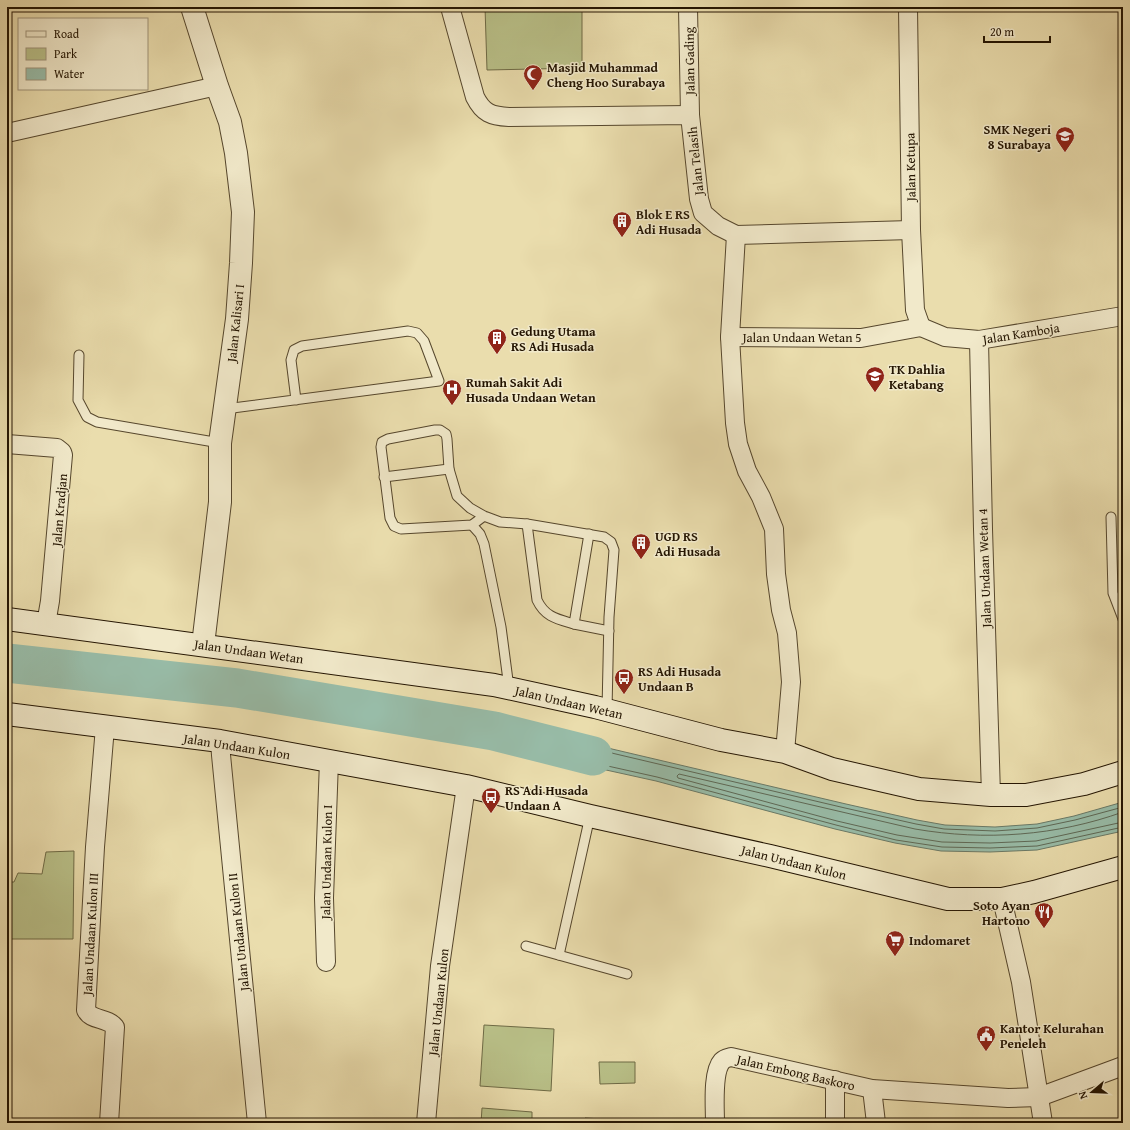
<svg xmlns="http://www.w3.org/2000/svg" width="1130" height="1130" viewBox="0 0 1130 1130" font-family="'Gentium Book Plus',serif">
	<rect width="100%" height="100%" fill="#eaddad"/>
	<filter id="stains"><feTurbulence type="fractalNoise" baseFrequency=".005" numOctaves="4"/><feColorMatrix values="0 0 0 0 .2 0 0 0 0 .09 0 0 0 0 .02 0 0 0 .5 -.17"/></filter>
	<radialGradient id="worn" r=".72"><stop offset=".6" stop-color="#630" stop-opacity="0"/><stop offset="1" stop-color="#630" stop-opacity=".3"/></radialGradient>
	<!-- green -->
	<g fill="#b9c088" stroke="#6e6a45">
		<polygon points="485,7 582,7 582,68 487,70"/>
		<polygon points="74,851 73,939 7,939 7,882 14,882 18,873 42,874 46,852"/>
		<polygon points="484,1025 554,1029 551,1091 480,1086"/>
		<polygon points="599,1062 635,1062 635,1083 600,1084"/>
		<polygon points="482,1108 532,1112 532,1123 481,1123"/>
		<polygon points="585,1118 635,1121 635,1123 585,1123"/>
	</g>
	<!-- water -->
	<polygon fill="#98bca8" stroke="#6a7966" points="544,733 846,804 917,820 945,825 995,827 1037,824 1074,816 1123,802 1123,831 1037,850 990,852 941,851 895,843 835,829 656,781 538,755"/>
	<g fill="none" stroke-linecap="round" stroke-linejoin="round">
		<!-- shore -->
		<g stroke="#5e6855" stroke-width="1">
			<polygon points="550,744 588,753 590,755 588,757 551,748 549,747"/>
			<polyline points="1123,807 1075,820 1037,828 995,831 944,829 916,824 845,808 548,738 546,739 543,750 545,752 657,777 836,825 896,840 942,847 990,848 1037,846 1123,827"/>
			<path d="M1123 812C1056 836 985 841 915 829L679 774 677 776 678 778 837 821 897 835 942 842 990 843 1036 841 1123 822"/>
		</g>
		<!-- river -->
		<polyline stroke="#98bca8" stroke-width="39" points="7,663 237,688 494,731 593,756"/>
		<defs>
			<g id="service">
				<polyline points="79,355 78,400 87,417 97,422 220,443"/>
				<polyline points="225,409 439,381 424,341 417,333 408,331 302,346 294,350 291,360 296,400"/>
				<polyline points="384,477 449,469"/>
				<polyline points="484,516 472,525 401,529 394,526 390,518 381,447 382,442 388,439 435,430 440,430 446,434 447,439 449,469 457,496 470,508 484,516 500,522 527,524 604,537 611,542 614,550 609,617 607,710"/>
				<polyline points="1111,517 1113,593 1123,619"/>
				<path d="M527 524 537 600C545 617 557 619 574 624L589 534"/>
				<polyline points="472,525 480,534 484,544 501,627 509,688"/>
				<polyline points="574,624 609,631"/>
				<polyline points="526,946 627,974"/>
				<polyline points="559,955 590,816"/>
			</g>
			<g id="minor">
				<path d="M450 7 475 97C483 113 491 116 509 117L690 115 699 199 703 213 718 226 736 235 911 230"/>
				<polyline points="688,7 690,115"/>
				<polyline points="908,7 911,230 915,310 921,327"/>
				<polyline points="7,133 217,86"/>
				<polyline points="736,235 730,337 735,423 738,444 747,471 761,497 774,529 776,574 781,610 787,633 791,682 785,752"/>
				<polyline points="921,327 945,337 979,340 1123,316"/>
				<polyline points="730,337 861,338 921,327"/>
				<polyline points="979,340 983,529 991,795"/>
				<polyline points="7,444 57,448 62,452 63,455 50,601 46,624"/>
				<path d="M105 727 95 847 86 1010C91 1021 107 1017 115 1027L109 1123"/>
				<polyline points="220,741 221,755 257,1123"/>
				<polyline points="1002,899 1021,982 1043,1123"/>
				<polyline points="326,962 324,898 329,761"/>
				<polyline points="872,1089 876,1123"/>
				<polyline points="426,1123 440,966 466,786"/>
				<path d="M715 1123C715 1107 712 1072 722 1061 725 1058 728 1058 731 1057L872 1089 1008 1098 1039 1097 1123 1066"/>
				<polyline points="835,1123 835,1080"/>
			</g>
			<polyline id="tertiary" points="192,7 217,86 230,122 236,153 243,212 241,263 237,319 220,443 220,502 203,645"/>
			<g id="secondary">
				<polyline points="7,619 494,685 595,707 721,740 785,752 832,769 919,789 991,795 1026,795 1084,784 1123,772"/>
				<polyline points="7,714 220,741 466,786 590,816 770,856 948,899 1002,899 1034,892 1123,867"/>
			</g>
		</defs>
		<!-- service casing -->
		<use href="#service" stroke="#56472d" stroke-width="11"/>
		<!-- minor casing -->
		<use href="#minor" stroke="#56472d" stroke-width="20"/>
		<!-- tertiary casing -->
		<use href="#tertiary" stroke="#56472d" stroke-width="24"/>
		<!-- secondary casing -->
		<use href="#secondary" stroke="#241502" stroke-width="24"/>
		<!-- service -->
		<use href="#service" stroke="#f1e9ca" stroke-width="9"/>
		<!-- minor -->
		<use href="#minor" stroke="#f1e9ca" stroke-width="18"/>
		<!-- tertiary -->
		<use href="#tertiary" stroke="#f1e9ca" stroke-width="22"/>
		<!-- secondary -->
		<use href="#secondary" stroke="#f1e9ca" stroke-width="22"/>
	</g>
	<!-- icons -->
	<defs>
		<symbol id="mosque-pin" viewBox="-11 -11 22 30"><path d="M0 17L-7.5 6A9.5 9.5 0 1 1 7.5 6Z" fill="#8f2418" stroke="#f1e9ca"/><path d="M3.5-4.9A6 6 0 1 0 3.5 4.9A5 5 0 1 1 3.5-4.9Z" fill="#fff"/></symbol>
		<symbol id="school-pin" viewBox="-11 -11 22 30"><path d="M0 17L-7.5 6A9.5 9.5 0 1 1 7.5 6Z" fill="#8f2418" stroke="#f1e9ca"/><path d="M0-5L7-2L0 1L-7-2ZM-4 1L0 2.5L4 1V4Q0 6-4 4Z" fill="#fff"/></symbol>
		<symbol id="building-pin" viewBox="-11 -11 22 30"><path d="M0 17L-7.5 6A9.5 9.5 0 1 1 7.5 6Z" fill="#8f2418" stroke="#f1e9ca"/><path d="M-4-6H4V6H1V3H-1V6H-4ZM-2.5-4.3h1.7v1.8h-1.7ZM.8-4.3h1.7v1.8H.8ZM-2.5-1h1.7V.8h-1.7ZM.8-1h1.7V.8H.8Z" fill="#fff"/></symbol>
		<symbol id="hospital-pin" viewBox="-11 -11 22 30"><path d="M0 17L-7.5 6A9.5 9.5 0 1 1 7.5 6Z" fill="#8f2418" stroke="#f1e9ca"/><path d="M-5-5h3v3.5h4V-5h3V5h-3V1.5h-4V5h-3Z" fill="#fff"/></symbol>
		<symbol id="bus-pin" viewBox="-11 -11 22 30"><path d="M0 17L-7.5 6A9.5 9.5 0 1 1 7.5 6Z" fill="#8f2418" stroke="#f1e9ca"/><path d="M-5-6H5V4H4V6H2V4H-2V6H-4V4H-5ZM-3.5-4V0h7V-4ZM-3.5 1.2v1.5H-2V1.2ZM2 1.2v1.5H3.5V1.2Z" fill="#fff"/></symbol>
		<symbol id="restaurant-pin" viewBox="-11 -11 22 30"><path d="M0 17L-7.5 6A9.5 9.5 0 1 1 7.5 6Z" fill="#8f2418" stroke="#f1e9ca"/><path d="M-5-6h1v4h1v-4h1v4h1v-4h1v5L-1.5 .5V6h-2V.5L-5-1ZM5-6V6H3V1.5H1.5Q1.5-4 5-6Z" fill="#fff"/></symbol>
		<symbol id="supermarket-pin" viewBox="-11 -11 22 30"><path d="M0 17L-7.5 6A9.5 9.5 0 1 1 7.5 6Z" fill="#8f2418" stroke="#f1e9ca"/><path d="M-6-5.5h2.5l.6 2H6L4.5 2H-2.5L-4.4-4H-6ZM-1.5 3.2a1.3 1.3 0 1 0 .1 0ZM3 3.2a1.3 1.3 0 1 0 .1 0Z" fill="#fff"/></symbol>
		<symbol id="civic-pin" viewBox="-11 -11 22 30"><path d="M0 17L-7.5 6A9.5 9.5 0 1 1 7.5 6Z" fill="#8f2418" stroke="#f1e9ca"/><path d="M-.6-6.5H3V-4.5H.6V-3L4-1V1h2V6H-6V1h2V-1L-.6-3ZM-1.2 2.5V6h2.4V2.5Z" fill="#fff"/></symbol>
	</defs>
	<g fill-rule="evenodd">
		<use href="#mosque-pin" x="522" y="63" width="22" height="30"/>
		<use href="#school-pin" x="1054" y="125" width="22" height="30"/>
		<use href="#building-pin" x="611" y="210" width="22" height="30"/>
		<use href="#building-pin" x="486" y="327" width="22" height="30"/>
		<use href="#school-pin" x="864" y="365" width="22" height="30"/>
		<use href="#hospital-pin" x="441" y="378" width="22" height="30"/>
		<use href="#building-pin" x="630" y="532" width="22" height="30"/>
		<use href="#bus-pin" x="613" y="667" width="22" height="30"/>
		<use href="#bus-pin" x="480" y="786" width="22" height="30"/>
		<use href="#restaurant-pin" x="1033" y="901" width="22" height="30"/>
		<use href="#supermarket-pin" x="884" y="929" width="22" height="30"/>
		<use href="#civic-pin" x="975" y="1024" width="22" height="30"/>
	</g>
	<g text-anchor="middle" stroke-width="3" stroke-linejoin="round" paint-order="stroke">
		<!-- street labels -->
		<g font-size="13" fill="#241502" stroke="#f1e9ca">
			<text transform="translate(689 61) rotate(-91)" y="5">Jalan Gading</text>
			<text transform="translate(695 161) rotate(-96)" y="5">Jalan Telasih</text>
			<text transform="translate(910 167) rotate(-91)" y="5">Jalan Ketupa</text>
			<text transform="translate(235 323) rotate(-84)" y="5">Jalan Kalisari I</text>
			<text transform="translate(1021 333) rotate(-9)" y="5">Jalan Kamboja</text>
			<text x="802" y="342">Jalan Undaan Wetan 5</text>
			<text transform="translate(59 510) rotate(-85)" y="5">Jalan Kradjan</text>
			<text transform="translate(984 568) rotate(-92)" y="5">Jalan Undaan Wetan 4</text>
			<text transform="translate(249 651) rotate(8)" y="5">Jalan Undaan Wetan</text>
			<text transform="translate(569 702) rotate(13)" y="5">Jalan Undaan Wetan</text>
			<text transform="translate(237 746) rotate(9)" y="5">Jalan Undaan Kulon</text>
			<text transform="translate(326 862) rotate(-89)" y="5">Jalan Undaan Kulon I</text>
			<text transform="translate(794 862) rotate(14)" y="5">Jalan Undaan Kulon</text>
			<text transform="translate(238 932) rotate(-96)" y="5">Jalan Undaan Kulon II</text>
			<text transform="translate(90 934) rotate(-87)" y="5">Jalan Undaan Kulon III</text>
			<text transform="translate(438 1002) rotate(-84)" y="5">Jalan Undaan Kulon</text>
			<text transform="translate(796 1072) rotate(13)" y="5">Jalan Embong Baskoro</text>
		</g>
		<!-- poi labels -->
		<g font-size="13" font-weight="bold" fill="#241502" stroke="#f1e9ca" text-anchor="start">
			<text x="547" y="72">Masjid Muhammad<tspan x="547" dy="15">Cheng Hoo Surabaya</tspan></text>
			<text x="1051" y="134" text-anchor="end">SMK Negeri<tspan x="1051" dy="15">8 Surabaya</tspan></text>
			<text x="636" y="219">Blok E RS<tspan x="636" dy="15">Adi Husada</tspan></text>
			<text x="511" y="336">Gedung Utama<tspan x="511" dy="15">RS Adi Husada</tspan></text>
			<text x="889" y="374">TK Dahlia<tspan x="889" dy="15">Ketabang</tspan></text>
			<text x="466" y="387">Rumah Sakit Adi<tspan x="466" dy="15">Husada Undaan Wetan</tspan></text>
			<text x="655" y="541">UGD RS<tspan x="655" dy="15">Adi Husada</tspan></text>
			<text x="638" y="676">RS Adi Husada<tspan x="638" dy="15">Undaan B</tspan></text>
			<text x="505" y="795">RS Adi Husada<tspan x="505" dy="15">Undaan A</tspan></text>
			<text x="1030" y="910" text-anchor="end">Soto Ayan<tspan x="1030" dy="15">Hartono</tspan></text>
			<text x="909" y="945">Indomaret</text>
			<text x="1000" y="1033">Kantor Kelurahan<tspan x="1000" dy="15">Peneleh</tspan></text>
		</g>
	</g>
	<!-- margin -->
	<rect width="1130" height="1130" fill="none" stroke="#eaddad" stroke-width="24"/>
	<rect x="8" y="8" width="1114" height="1114" fill="none" stroke="#241502" stroke-width="2"/>
	<rect x="12" y="12" width="1106" height="1106" fill="none" stroke="#241502"/>
	<!-- legend -->
	<rect x="18" y="18" width="130" height="72" fill="#f1e9ca" stroke="#9f947a"/>
	<rect x="26" y="31" width="20" height="6" fill="#f1e9ca" stroke="#9f947a"/>
	<text x="54" y="38" font-size="12" fill="#241502">Road</text>
	<rect x="26" y="48" width="20" height="12" fill="#b9c088" stroke="#9f947a"/>
	<text x="54" y="58" font-size="12" fill="#241502">Park</text>
	<rect x="26" y="68" width="20" height="12" fill="#98bca8" stroke="#9f947a"/>
	<text x="54" y="78" font-size="12" fill="#241502">Water</text>
	<!-- north arrow -->
	<g transform="translate(1092 1092) rotate(251)" stroke="#f1e9ca" stroke-width="3" paint-order="stroke">
	<path d="M0-3L7 15L0 10L-7 15Z" fill="#241502"/>
	<text y="-6" font-size="11" font-weight="bold" text-anchor="middle" fill="#241502">N</text>
	</g>
	<!-- scale -->
	<path d="M984 36v6h66v-6" fill="none" stroke="#241502" stroke-width="2"/>
	<text x="990" y="36" font-size="12" fill="#241502" stroke="#f1e9ca" stroke-width="3" paint-order="stroke">20 m</text>
	<rect width="100%" height="100%" filter="url(#stains)"/>
	<rect width="100%" height="100%" fill="url(#worn)"/>
</svg>
